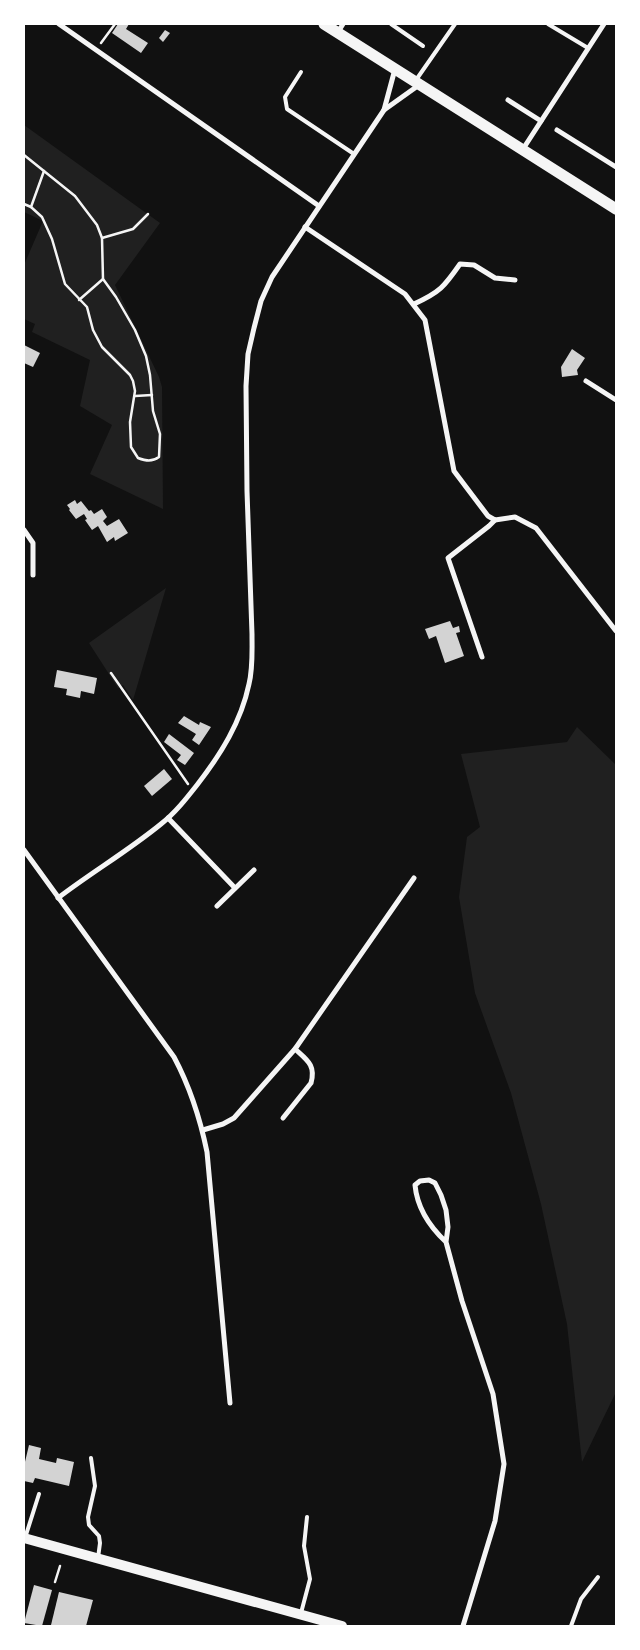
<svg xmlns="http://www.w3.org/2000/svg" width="640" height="1650" viewBox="0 0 640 1650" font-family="'Public Sans',sans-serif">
	<rect width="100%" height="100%" fill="#111"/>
	<!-- green -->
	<g fill="#202020">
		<polygon points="24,125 160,223 115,285 159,377 162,387 163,509 90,474 112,425 80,406 90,360 32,332 35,324 24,319 25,309 24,308 24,265 43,221 24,212"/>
		<polygon points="166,588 133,700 123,685 118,688 89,643"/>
		<polygon points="577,727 616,765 616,1392 582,1462 567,1324 541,1204 511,1093 475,993 459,897 467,837 480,827 461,754 567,742"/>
	</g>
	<!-- building -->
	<g fill="#d3d3d3">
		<polygon points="118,24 129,24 126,29 148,43 141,53 112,33"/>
		<polygon points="165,30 170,33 163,42 159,38"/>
		<polygon points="24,345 40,353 33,367 24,363"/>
		<polygon points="572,349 585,358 577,370 578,375 562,377 561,367"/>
		<polygon points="75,500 77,504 81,501 89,511 91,510 94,514 102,509 107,517 103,521 107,526 119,519 128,533 115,541 114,537 107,542 98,526 92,530 85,520 87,519 84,514 76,519 69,510 70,509 67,505"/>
		<polygon points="450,621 453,628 459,626 460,632 456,633 464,656 445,663 436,636 429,639 425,629"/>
		<polygon points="57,670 97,678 94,694 81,691 80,698 66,695 67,689 54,687"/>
		<polygon points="184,716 199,725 200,722 211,727 199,745 192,740 196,734 178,723"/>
		<polygon points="169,734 194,753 185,765 177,760 181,755 164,742"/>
		<polygon points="164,769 172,779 152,796 144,786"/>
		<polygon points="29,1445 41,1448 39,1459 56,1463 57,1458 74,1462 69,1486 35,1478 33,1483 24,1481 24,1466"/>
		<polygon points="34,1585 52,1590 42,1626 24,1623"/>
		<polygon points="59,1592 93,1600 86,1626 51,1625"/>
	</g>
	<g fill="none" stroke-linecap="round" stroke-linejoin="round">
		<!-- path -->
		<g stroke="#f5f5f5" stroke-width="2.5">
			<polyline points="101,43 115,24"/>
			<path d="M24 155 75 196 97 225 102 238 103 279 116 297 135 330 146 356 150 375 153 411 160 434 159 457C152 462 146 461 138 458L131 447 130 422 135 391 133 381 130 375 102 347 93 330 87 307 65 284 52 239 42 217 31 207 24 204"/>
			<polyline points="31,207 44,171"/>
			<polyline points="102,238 133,229 148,214"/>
			<polyline points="79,300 103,279"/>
			<polyline points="135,396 152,395"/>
			<polyline points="111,673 188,784"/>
			<polyline points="55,1582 60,1566"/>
		</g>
		<!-- service -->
		<g stroke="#f5f5f5" stroke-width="4">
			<polyline points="391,24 423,46"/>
			<polyline points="548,24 588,48"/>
			<polyline points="301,72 285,97 287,109 354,154"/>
			<polyline points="416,80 455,24"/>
			<polyline points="91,1458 95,1486 88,1517 89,1525 99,1536 100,1543 98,1558"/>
			<polyline points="25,1538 39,1494"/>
			<polyline points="301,1613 310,1579 304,1546 307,1517"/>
			<polyline points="571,1626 581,1599 598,1577"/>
		</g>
		<!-- minor -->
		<g stroke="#f5f5f5" stroke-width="5">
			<polyline points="59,24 319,206"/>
			<polyline points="338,32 343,24"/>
			<polyline points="508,100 541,121"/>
			<polyline points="384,110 419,85"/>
			<polyline points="557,130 616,167"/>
			<polyline points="523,149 604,24"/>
			<polyline points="305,227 405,294 425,320 454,471 488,516 495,520 515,517 536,528 616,631"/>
			<path d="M414 304C440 292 444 287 460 264L474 265 495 278 515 280"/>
			<polyline points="586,381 616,400"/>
			<polyline points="24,530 33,543 33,575"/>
			<polyline points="482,657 448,558 489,526 495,520"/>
			<polyline points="168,818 235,888"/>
			<path d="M24 850 174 1057C190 1087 200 1118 207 1152L230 1403"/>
			<path d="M58 898C92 872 128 851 161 824 175 813 186 799 197 785 221 754 241 722 249 684 253 668 252 651 252 634L247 491 246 386 248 354 254 328 261 301 272 277 384 110 395 69"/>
			<polyline points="217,906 254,870"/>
			<path d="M283 1118 311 1083C316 1065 307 1060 295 1049"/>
			<polyline points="203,1130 223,1124 234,1118 295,1049 414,878"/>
			<path d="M446 1242C430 1227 417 1207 415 1185L420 1181 429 1180 435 1183 441 1195 446 1210 448 1227 446 1242 462 1301 493 1394 504 1464 495 1521 463 1626"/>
		</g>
		<!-- secondary -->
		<polyline stroke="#f5f5f5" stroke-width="10" points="24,1538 342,1626"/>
		<!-- primary -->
		<polyline stroke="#f5f5f5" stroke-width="11" points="324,24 616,209"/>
	</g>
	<!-- border -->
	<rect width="640" height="1650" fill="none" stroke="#ffffff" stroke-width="50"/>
</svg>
